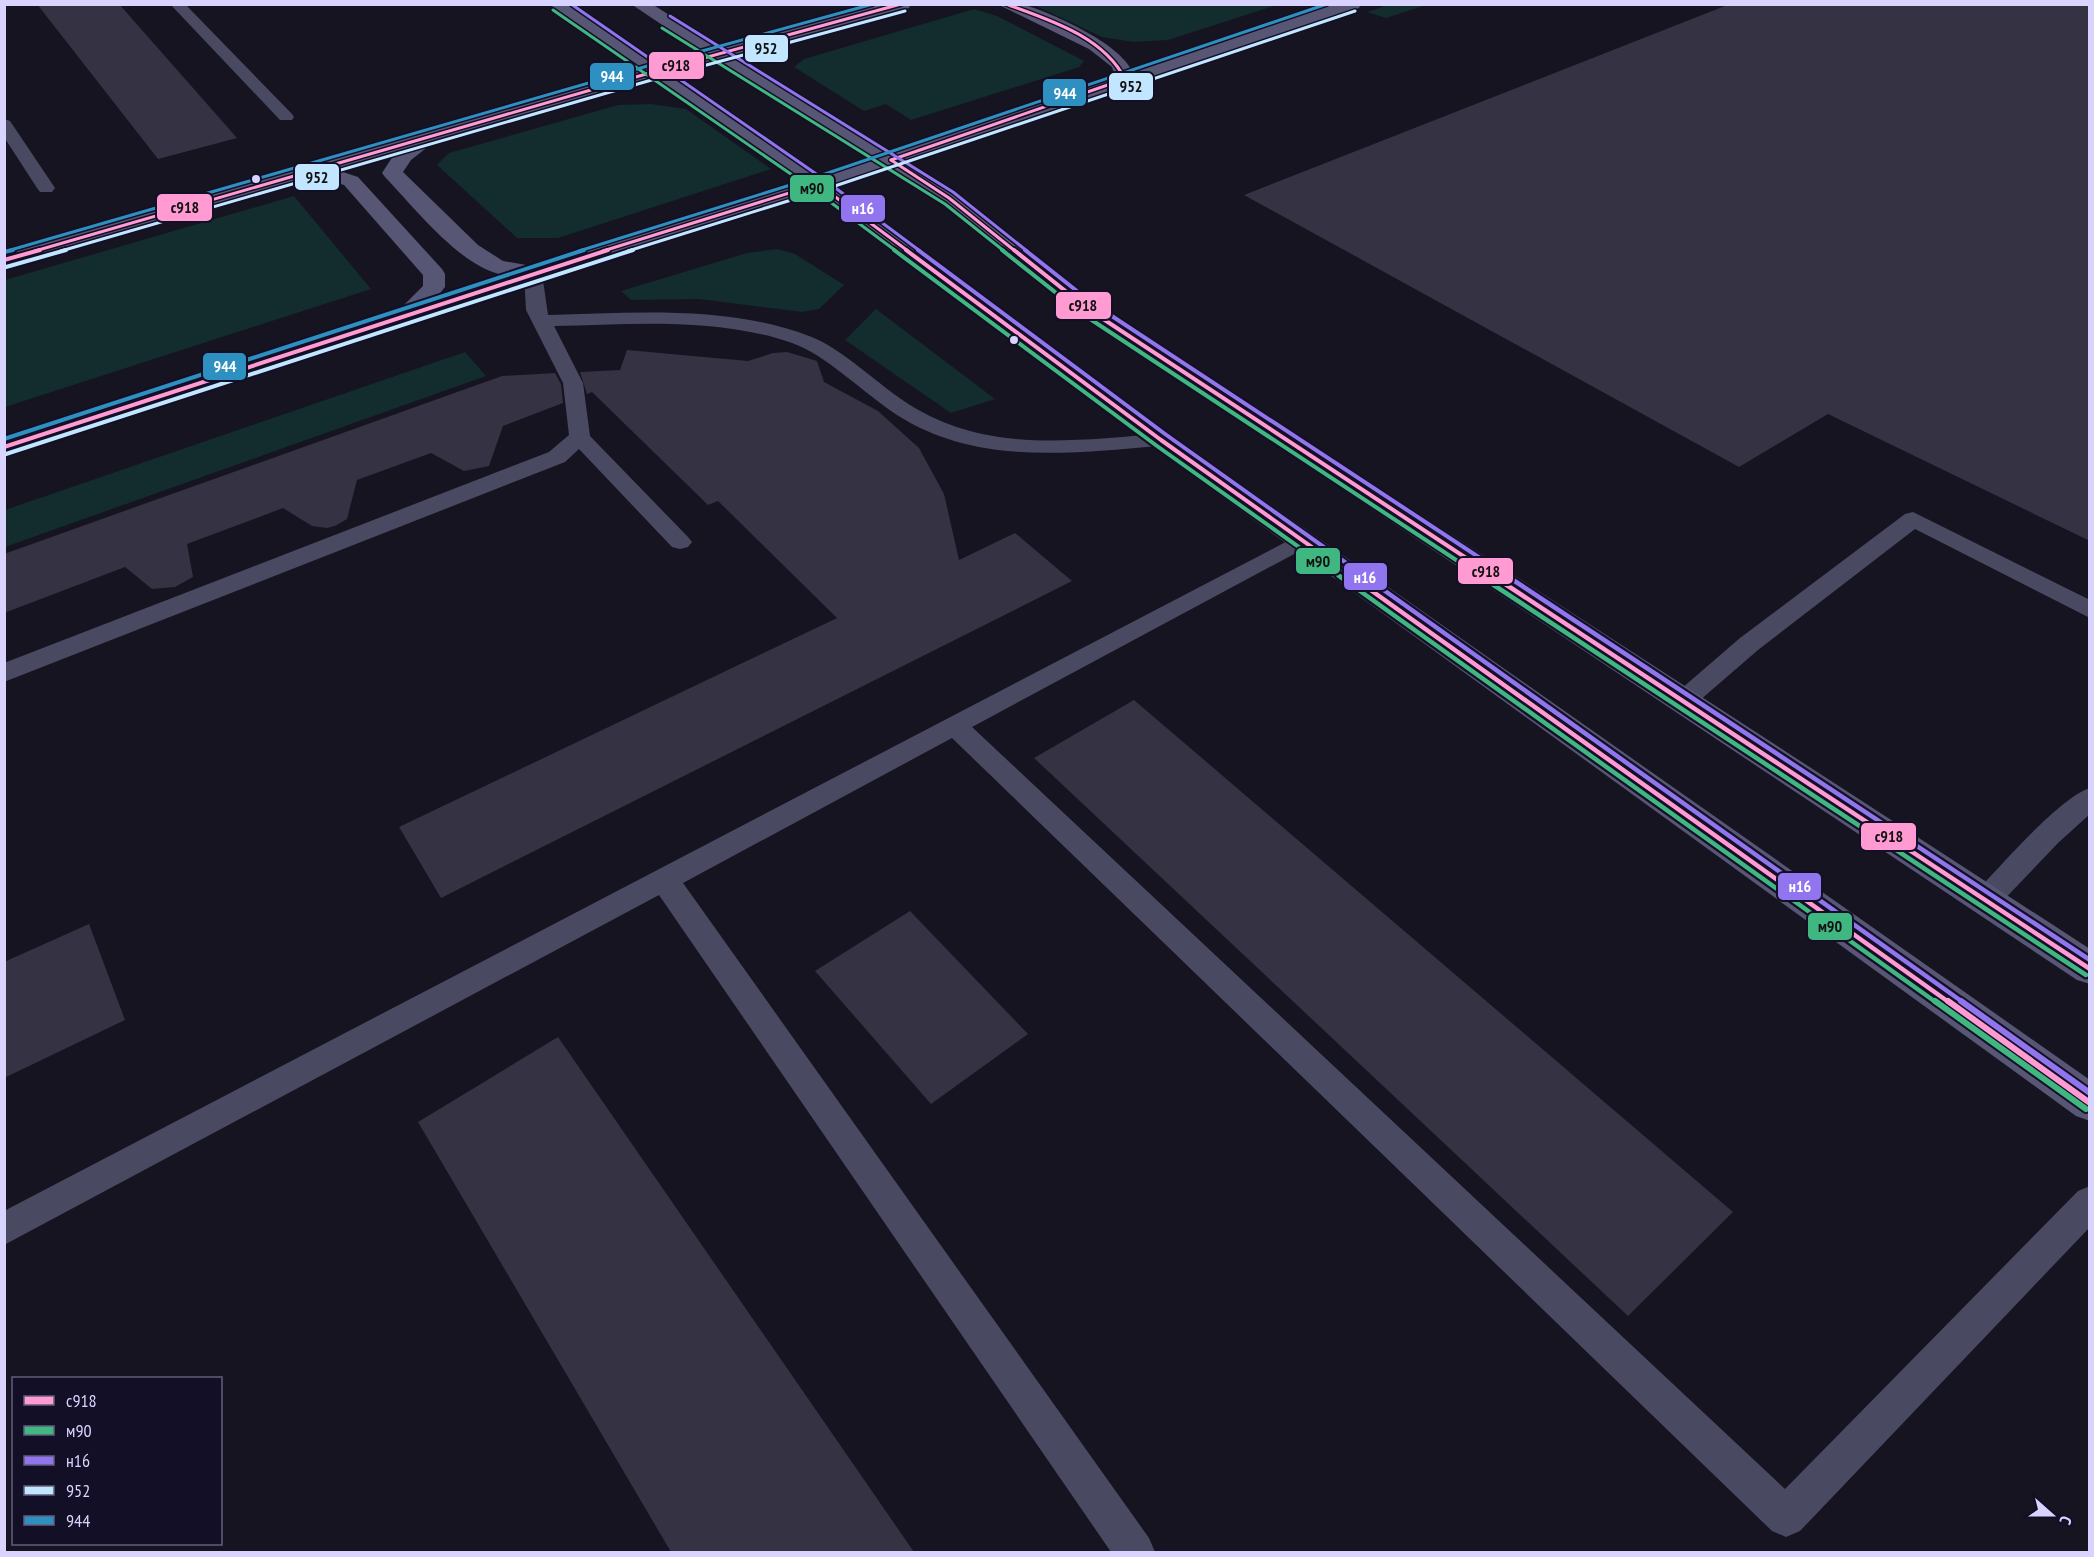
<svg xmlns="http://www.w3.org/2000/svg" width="2094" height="1557" viewBox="0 0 2094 1557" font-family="'PT Sans Narrow',sans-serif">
	<rect width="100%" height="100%" fill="#161421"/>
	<!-- green -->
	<g fill="#132c2d">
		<polygon points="1391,4 1426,4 1426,5 1386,18 1367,12"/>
		<polygon points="1034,5 1277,5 1168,40 1133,42 1102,37"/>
		<polygon points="974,9 997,16 1084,61 1079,67 911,120 886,104 864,111 794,67 804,59"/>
		<polygon points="651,104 686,109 771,169 558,238 517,238 437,165 449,153 618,105"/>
		<polygon points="294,196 371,289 5,407 5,280"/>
		<polygon points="777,249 795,254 844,285 819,309 802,312 699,299 631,300 621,291 747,253"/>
		<polygon points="876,309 995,399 951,413 845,340"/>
		<polygon points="465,352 486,376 5,547 5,510"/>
	</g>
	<!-- building -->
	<g fill="#343243">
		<polygon points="37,4 119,4 237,138 158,159"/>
		<polygon points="1730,4 2090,4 2090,541 1828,414 1739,467 1244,195"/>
		<polygon points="627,350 748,361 773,353 787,352 817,361 824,382 878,411 919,448 944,494 959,560 1015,533 1072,581 441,898 399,827 837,618 718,501 708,505 592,392 587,394 580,372 620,370"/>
		<polygon points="555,373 561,384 563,403 503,426 489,466 464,471 431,453 357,480 347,519 335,526 327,528 312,526 283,508 187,544 193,577 175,587 152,589 125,567 4,613 4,554 502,376"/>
		<polygon points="1134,700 1733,1212 1628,1316 1034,758"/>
		<polygon points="910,911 1028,1034 931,1104 815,971"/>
		<polygon points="89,924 125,1020 4,1078 4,962"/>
		<polygon points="558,1037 914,1552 671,1552 418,1122"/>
	</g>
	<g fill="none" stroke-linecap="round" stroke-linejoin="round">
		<!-- service -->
		<g fill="#4a4962" fill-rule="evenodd">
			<polygon points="170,4 185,4 292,114 294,117 292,120 280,120"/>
			<polygon points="4,119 10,121 55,188 52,192 40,192 37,188 4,137"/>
			<path d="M533 267 542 273 548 315C633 313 728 305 809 336 842 348 878 385 910 405 989 454 1073 440 1161 434L1169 435 1172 440 1169 445 1161 446C1070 453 977 466 897 415 866 395 825 354 792 343 718 317 632 324 554 326L583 383 590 436 688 537 692 542 688 547 680 549 672 547 579 449 565 462 4 682V663L549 452 569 435 563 383 526 310 524 273Z"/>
			<polygon points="1913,512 2090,600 2090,618 1915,529 1758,650 1692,707 1683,710 1674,707 1670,701 1674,695 1740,638 1905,514"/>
			<polygon points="1301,534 1309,536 1312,541 1309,546 972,727 1785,1489 2078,1191 2090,1186 2090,1227 1800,1531 1786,1537 1772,1531 952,738 683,883 1149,1538 1155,1552 1111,1552 659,895 4,1245 4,1211"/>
			<path d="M2090 788V814L2058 843 1996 908 1986 912 1976 908 1971 900 1976 892C2000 867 2060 797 2090 788Z"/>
		</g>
		<!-- secondary -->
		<path fill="#575674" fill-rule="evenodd" d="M549 4H569L658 65 704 53 631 4H652L721 48 882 4H911L909 8 734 56 890 153 1115 76 1112 67 1089 49 997 4C1006 4 1017 3 1025 5 1054 14 1119 43 1132 71L1334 4H1361L1359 8 904 161 956 194 1096 304 2090 949V984L2077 980 1080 314 942 202 886 167 833 186 1170 434 2090 1080V1121L2076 1116 1152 446 815 192 541 278 4 455V438L400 309 423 286V275L344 185 327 180 306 179 4 267V253L640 70ZM716 60 872 159 820 176 670 73ZM652 78 802 182 532 266 503 261 478 245 403 172 411 160 434 142ZM395 153 382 173 385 177C415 208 461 268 504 275L437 297 445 287V274L442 269 358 177 337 170Z"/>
		<defs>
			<g id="bus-1-far3">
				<polyline points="891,160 949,198 1015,251"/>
				<path d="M891 160 1125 79C1103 36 1049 20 1006 4"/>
				<polyline points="35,251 653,72 901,4"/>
				<polyline points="603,251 818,184 908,251"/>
			</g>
			<g id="bus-1-far2">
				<polyline points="906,250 1161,440 1354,577"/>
				<polyline points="1014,250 1088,309 1495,577"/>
				<polyline points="4,260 40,250"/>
				<polyline points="4,447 608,250"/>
			</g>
			<g id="bus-1-far1">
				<polyline points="1351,576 1950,1003"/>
				<polyline points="1493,576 2090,969"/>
			</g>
			<polyline id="bus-1" points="1948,1001 2090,1103"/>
			<g id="bus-2-far3">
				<polyline points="553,10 814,190 896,251"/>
				<polyline points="662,28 945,204 1004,251"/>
			</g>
			<g id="bus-2-far2">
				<polyline points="894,250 1157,446 1341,577"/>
				<polyline points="1002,250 1084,315 1482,577"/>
			</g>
			<g id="bus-2-far1">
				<polyline points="1339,576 1937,1003"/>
				<polyline points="1480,576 2086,975"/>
			</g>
			<polyline id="bus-2" points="1935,1001 2086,1109"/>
			<g id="bus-3-far3">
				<polyline points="571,4 822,178 920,251"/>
				<polyline points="670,16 953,192 1027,251"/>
			</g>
			<g id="bus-3-far2">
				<polyline points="918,250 1165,434 1366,577"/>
				<polyline points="1025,250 1092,303 1509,577"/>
			</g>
			<g id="bus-3-far1">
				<polyline points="1364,576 1964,1003"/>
				<polyline points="1507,576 2090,960"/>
			</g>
			<polyline id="bus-3" points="1961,1001 2090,1093"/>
			<g id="bus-4-far1">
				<polyline points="61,251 655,79 905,11"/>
				<polyline points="628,251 820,191 1355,11"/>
			</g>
			<g id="bus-4">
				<polyline points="6,267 66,250"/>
				<polyline points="6,454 633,250"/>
			</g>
			<g id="bus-5-far1">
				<polyline points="7,251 651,65 873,4"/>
				<polyline points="579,251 816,177 1327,4"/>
			</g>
			<g id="bus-5">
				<polyline points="4,252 13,250"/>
				<polyline points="4,439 584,250"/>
			</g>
		</defs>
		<!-- bus-1-far3 casing -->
		<use href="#bus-1-far3" stroke="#130f26" stroke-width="6"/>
		<!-- bus-1-far2 casing -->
		<use href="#bus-1-far2" stroke="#130f26" stroke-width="8"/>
		<!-- bus-1-far1 casing -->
		<use href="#bus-1-far1" stroke="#130f26" stroke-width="9"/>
		<!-- bus-1 casing -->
		<use href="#bus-1" stroke="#130f26" stroke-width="10"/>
		<!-- bus-2-far3 casing -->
		<use href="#bus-2-far3" stroke="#130f26" stroke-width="6"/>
		<!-- bus-2-far2 casing -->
		<use href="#bus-2-far2" stroke="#130f26" stroke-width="8"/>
		<!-- bus-2-far1 casing -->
		<use href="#bus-2-far1" stroke="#130f26" stroke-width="9"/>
		<!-- bus-2 casing -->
		<use href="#bus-2" stroke="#130f26" stroke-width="10"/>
		<!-- bus-3-far3 casing -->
		<use href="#bus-3-far3" stroke="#130f26" stroke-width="6"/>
		<!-- bus-3-far2 casing -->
		<use href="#bus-3-far2" stroke="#130f26" stroke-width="8"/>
		<!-- bus-3-far1 casing -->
		<use href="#bus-3-far1" stroke="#130f26" stroke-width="9"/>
		<!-- bus-3 casing -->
		<use href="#bus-3" stroke="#130f26" stroke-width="10"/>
		<!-- bus-4-far1 casing -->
		<use href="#bus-4-far1" stroke="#130f26" stroke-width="6"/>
		<!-- bus-4 casing -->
		<use href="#bus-4" stroke="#130f26" stroke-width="8"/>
		<!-- bus-5-far1 casing -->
		<use href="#bus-5-far1" stroke="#130f26" stroke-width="6"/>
		<!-- bus-5 casing -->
		<use href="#bus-5" stroke="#130f26" stroke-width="8"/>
		<!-- bus-1-far3 -->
		<use href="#bus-1-far3" stroke="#ff9ad2" stroke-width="3"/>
		<!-- bus-1-far2 -->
		<use href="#bus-1-far2" stroke="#ff9ad2" stroke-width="4"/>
		<!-- bus-1-far1 -->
		<use href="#bus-1-far1" stroke="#ff9ad2" stroke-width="4.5"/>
		<!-- bus-1 -->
		<use href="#bus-1" stroke="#ff9ad2" stroke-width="6"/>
		<!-- bus-2-far3 -->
		<use href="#bus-2-far3" stroke="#40b781" stroke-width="3"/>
		<!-- bus-2-far2 -->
		<use href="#bus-2-far2" stroke="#40b781" stroke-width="4"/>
		<!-- bus-2-far1 -->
		<use href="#bus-2-far1" stroke="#40b781" stroke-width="4.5"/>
		<!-- bus-2 -->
		<use href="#bus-2" stroke="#40b781" stroke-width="6"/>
		<!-- bus-3-far3 -->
		<use href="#bus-3-far3" stroke="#9075ee" stroke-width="3"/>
		<!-- bus-3-far2 -->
		<use href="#bus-3-far2" stroke="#9075ee" stroke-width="4"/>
		<!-- bus-3-far1 -->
		<use href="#bus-3-far1" stroke="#9075ee" stroke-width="4.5"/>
		<!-- bus-3 -->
		<use href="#bus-3" stroke="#9075ee" stroke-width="6"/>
		<!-- bus-4-far1 -->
		<use href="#bus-4-far1" stroke="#c2e6ff" stroke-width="3"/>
		<!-- bus-4 -->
		<use href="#bus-4" stroke="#c2e6ff" stroke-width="4"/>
		<!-- bus-5-far1 -->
		<use href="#bus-5-far1" stroke="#2d90c1" stroke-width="3"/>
		<!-- bus-5 -->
		<use href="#bus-5" stroke="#2d90c1" stroke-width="4"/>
	</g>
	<!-- markers -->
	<g fill="#d9d4ff" stroke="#130f26" stroke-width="2">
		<circle cx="256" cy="179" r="5"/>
		<circle cx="1014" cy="340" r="5"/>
	</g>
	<g stroke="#130f26" stroke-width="2">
		<rect x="744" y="34" width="45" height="29" rx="6" fill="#c2e6ff"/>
		<rect x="648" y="51" width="57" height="29" rx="6" fill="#ff9ad2"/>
		<rect x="589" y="62" width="46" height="29" rx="6" fill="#2d90c1"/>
		<rect x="1108" y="72" width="46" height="29" rx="6" fill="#c2e6ff"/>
		<rect x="1042" y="78" width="45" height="29" rx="6" fill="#2d90c1"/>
		<rect x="294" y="163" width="46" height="28" rx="6" fill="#c2e6ff"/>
		<rect x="789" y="174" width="46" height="29" rx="6" fill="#40b781"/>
		<rect x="156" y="193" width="57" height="29" rx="6" fill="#ff9ad2"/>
		<rect x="840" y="194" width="46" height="29" rx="6" fill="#9075ee"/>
		<rect x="1055" y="291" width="57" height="29" rx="6" fill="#ff9ad2"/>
		<rect x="202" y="352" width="45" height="29" rx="6" fill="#2d90c1"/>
		<rect x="1295" y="547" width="46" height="28" rx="6" fill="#40b781"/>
		<rect x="1457" y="557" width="57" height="28" rx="6" fill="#ff9ad2"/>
		<rect x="1343" y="562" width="45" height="29" rx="6" fill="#9075ee"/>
		<rect x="1860" y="822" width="57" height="29" rx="6" fill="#ff9ad2"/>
		<rect x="1777" y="872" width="45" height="29" rx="6" fill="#9075ee"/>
		<rect x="1807" y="912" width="46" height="29" rx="6" fill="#40b781"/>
	</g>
	<g font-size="16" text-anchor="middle" font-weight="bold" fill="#fff">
		<text x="612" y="82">944</text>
		<text x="1065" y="99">944</text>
		<text x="863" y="214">н16</text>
		<text x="225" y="372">944</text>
		<text x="1365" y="583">н16</text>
		<text x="1800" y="892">н16</text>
	</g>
	<g font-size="16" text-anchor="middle" font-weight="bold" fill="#111">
		<text x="766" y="54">952</text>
		<text x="676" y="71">с918</text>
		<text x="1131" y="92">952</text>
		<text x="317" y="183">952</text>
		<text x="812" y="194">м90</text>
		<text x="185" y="213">с918</text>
		<text x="1083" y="311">с918</text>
		<text x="1318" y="567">м90</text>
		<text x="1486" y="577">с918</text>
		<text x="1889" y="842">с918</text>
		<text x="1830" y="932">м90</text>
	</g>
	<!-- border -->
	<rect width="2094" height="1557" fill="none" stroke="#d9d4ff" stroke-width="12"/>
	<!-- legend -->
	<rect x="12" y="1377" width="210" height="168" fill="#130f26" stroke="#625e7d" stroke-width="1.5"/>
	<rect x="24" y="1396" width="30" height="9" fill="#ff9ad2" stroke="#625e7d" stroke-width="1.5"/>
	<text x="66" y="1407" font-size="18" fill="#d9d4ff">с918</text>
	<rect x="24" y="1426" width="30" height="9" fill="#40b781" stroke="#625e7d" stroke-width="1.5"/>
	<text x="66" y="1437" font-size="18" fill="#d9d4ff">м90</text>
	<rect x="24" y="1456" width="30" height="9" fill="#9075ee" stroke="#625e7d" stroke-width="1.5"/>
	<text x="66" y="1467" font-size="18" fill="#d9d4ff">н16</text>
	<rect x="24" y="1486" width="30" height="9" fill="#c2e6ff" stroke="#625e7d" stroke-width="1.5"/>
	<text x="66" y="1497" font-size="18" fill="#d9d4ff">952</text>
	<rect x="24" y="1516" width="30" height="9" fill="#2d90c1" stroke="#625e7d" stroke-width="1.5"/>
	<text x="66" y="1527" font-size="18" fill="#d9d4ff">944</text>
	<!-- north arrow -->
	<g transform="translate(2052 1515) rotate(111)" stroke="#130f26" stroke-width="4.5" paint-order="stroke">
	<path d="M0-4.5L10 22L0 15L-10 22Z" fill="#d9d4ff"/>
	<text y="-9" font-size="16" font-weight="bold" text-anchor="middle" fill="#d9d4ff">С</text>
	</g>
</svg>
